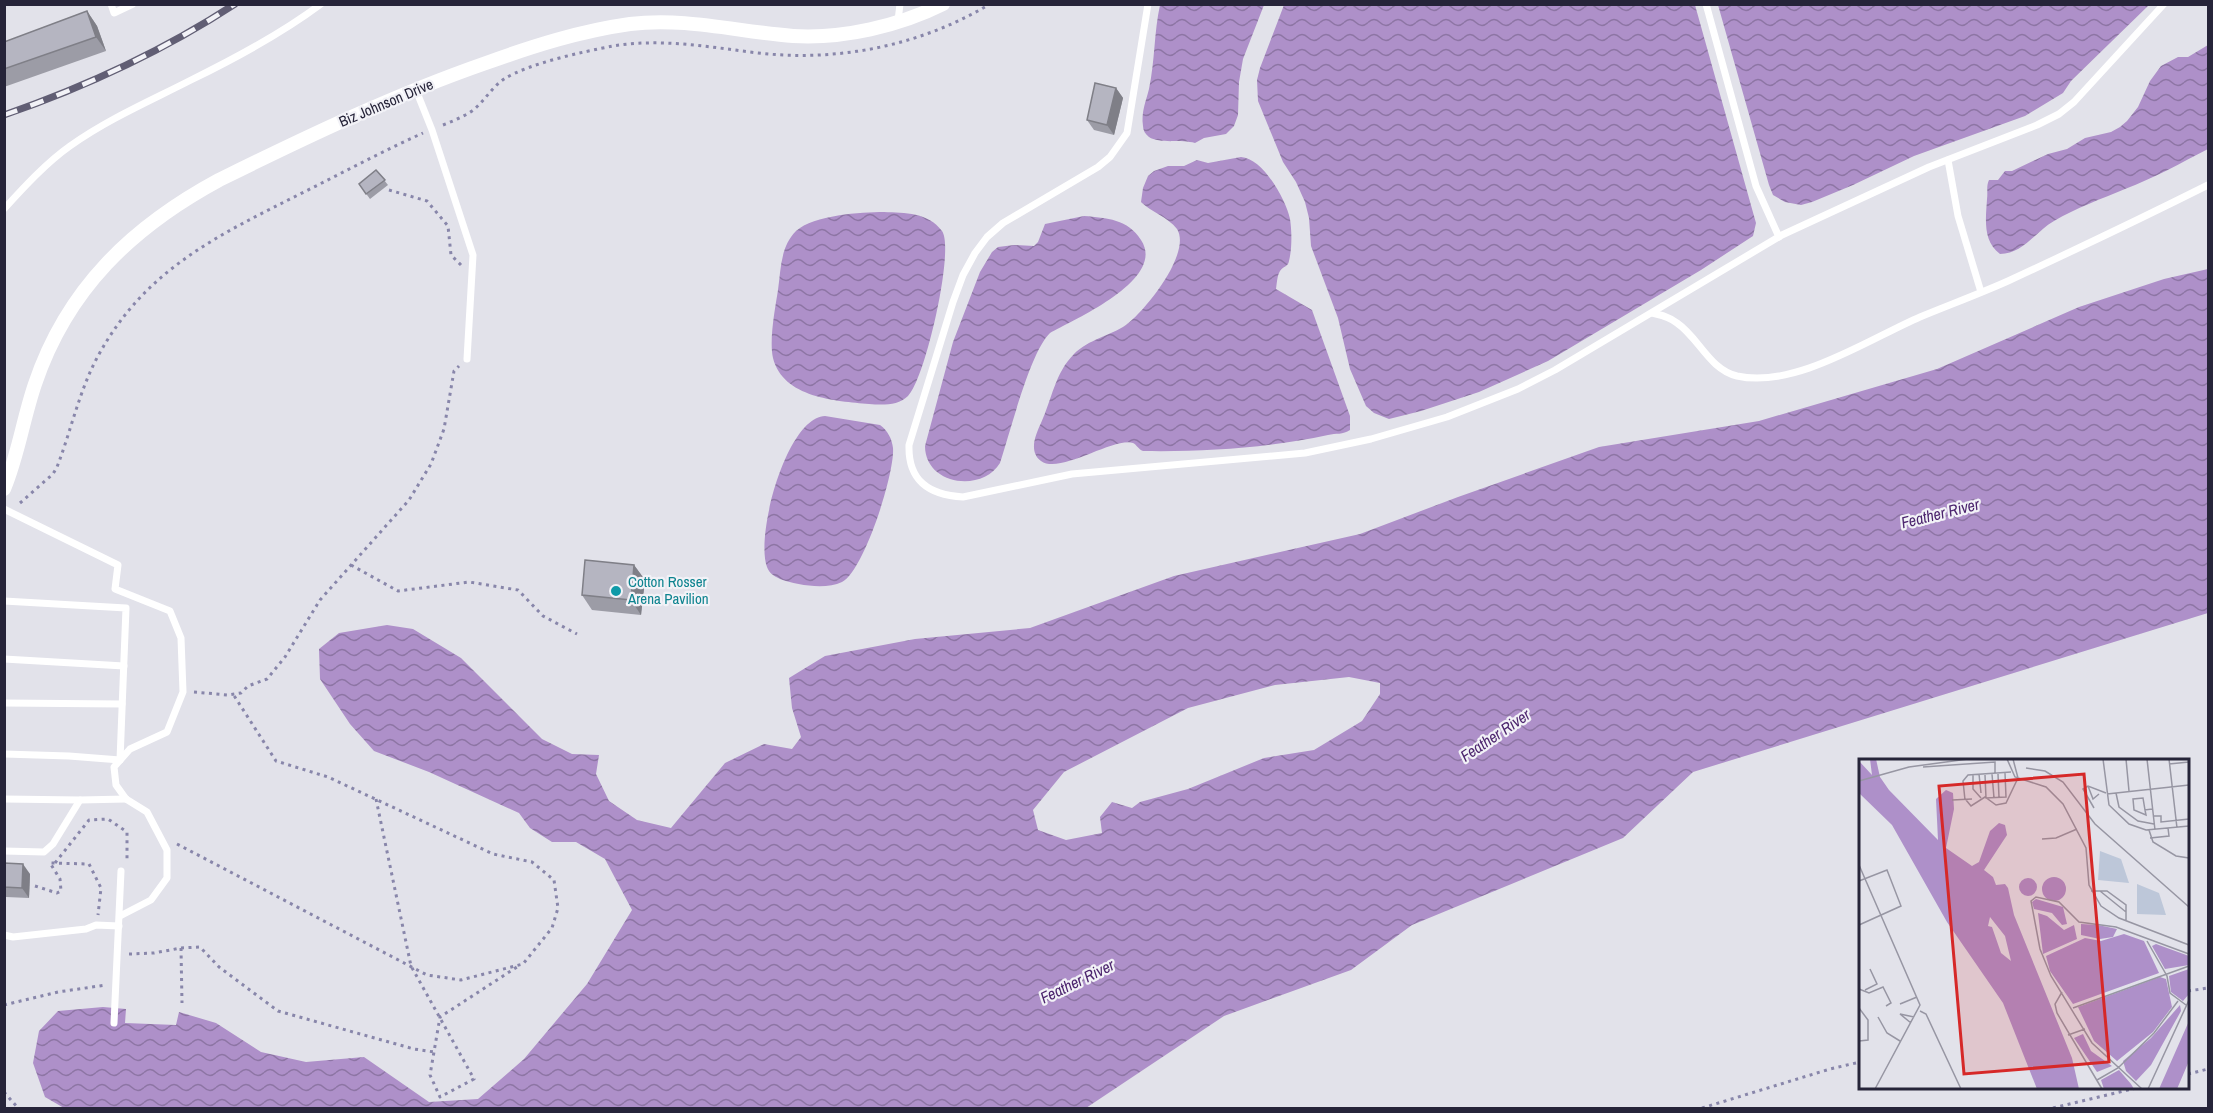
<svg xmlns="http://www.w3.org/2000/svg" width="2213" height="1113" viewBox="0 0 2213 1113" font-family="'Archivo Narrow',sans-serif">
	<defs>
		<pattern id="water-waves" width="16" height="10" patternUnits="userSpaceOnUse" patternTransform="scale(1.5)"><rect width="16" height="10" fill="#ae90c9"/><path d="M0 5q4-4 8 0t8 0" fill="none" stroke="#8d75a4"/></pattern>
	</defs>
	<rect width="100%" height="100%" fill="#e2e2ea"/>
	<!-- water -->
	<g fill="url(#water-waves)" fill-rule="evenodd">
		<path d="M1160 5H1264L1243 59 1239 82 1238 115 1234 126 1226 134 1204 138 1195 143C1182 139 1159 144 1149 137 1145 134 1143 130 1143 126 1141 112 1146 101 1149 89 1155 61 1154 32 1160 5Z"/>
		<polygon points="1284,5 1695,5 1754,216 1756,223 1753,236 1701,270 1548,361 1479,392 1421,411 1389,419 1374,413 1366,406 1350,369 1338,318 1311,246 1309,218 1305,202 1296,182 1283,162 1258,101 1257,80 1260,68"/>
		<polygon points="1718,5 1718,4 2149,5 2071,81 2063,93 2025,116 1914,156 1853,185 1812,202 1801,205 1785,202 1773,195 1769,185"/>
		<path d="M2208 45V149C2181 163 2154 178 2125 189 2101 199 2076 208 2054 221 2035 232 2023 254 2000 254 1982 241 1986 217 1987 199 1988 191 1986 186 1989 180H1998L2005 171H2012L2048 154 2067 149 2085 138 2111 132 2120 127 2127 121 2138 107 2150 81 2161 66 2178 57H2188Z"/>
		<path d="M1241 157C1263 158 1286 200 1290 219 1292 232 1292 249 1289 261 1288 267 1283 266 1280 271 1277 276 1277 283 1276 289L1312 310 1350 416V430C1343 435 1336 433 1328 435 1267 448 1204 452 1143 451 1138 449 1137 445 1133 443 1113 437 1060 475 1041 461 1028 451 1036 434 1041 423 1052 399 1055 373 1074 354 1089 339 1110 336 1126 325 1145 311 1192 253 1177 229 1168 217 1151 212 1141 202L1143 188 1148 176 1154 171 1168 166H1184L1197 160 1208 163Z"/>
		<path d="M884 212C905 213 928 212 942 231 955 249 925 380 908 396 898 406 882 405 869 404 836 401 783 398 773 358 769 340 775 309 778 290 781 270 780 247 796 231 814 215 861 212 884 212Z"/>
		<path d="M1084 216C1107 218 1128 219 1141 240 1167 279 1075 319 1050 333 1030 352 1010 433 1000 463 982 493 925 485 925 446L953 342 980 272 992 252 998 247 1014 245 1034 246 1038 242 1045 224Z"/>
		<path d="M2208 269V613L1693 772 1623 838 1412 925 1351 970 1224 1016 1086 1108H64L45 1097 33 1063 39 1031 58 1011 103 1007 126 1009 125 1023 176 1025 179 1012 216 1023 261 1052 306 1062 364 1057 429 1102 478 1099 524 1059 587 984 632 910 605 859 576 842H552L530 828 519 813 429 772 374 751 350 724 320 679 319 649 339 633 387 625 413 629 461 658 542 739 572 754 599 755 596 774 609 801 637 820 671 828 725 763 764 744 792 749 801 737 792 708 789 678 825 656 915 639 1030 628 1174 576 1360 534 1458 497 1599 447 1759 421 1937 369 2079 307 2164 279ZM1349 677 1380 683V694L1362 721 1314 750 1264 758 1188 789 1140 802 1132 808 1112 802 1100 817 1102 833 1066 840 1038 830 1033 810 1064 772 1188 708 1275 685Z"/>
		<path d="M825 416 880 425C888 431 892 439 893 448 895 473 864 571 842 582 825 590 797 585 780 579 774 576 769 573 767 567 755 535 787 417 825 416Z"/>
	</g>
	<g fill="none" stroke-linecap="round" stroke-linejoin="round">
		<!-- path -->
		<g stroke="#8886aa" stroke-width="3" stroke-dasharray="3 4.5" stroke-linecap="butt">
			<path d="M443 125C453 121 463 117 472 111 484 102 491 88 504 79 530 63 582 52 613 46 662 38 709 47 758 53 838 62 920 46 990 4"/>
			<polyline points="389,190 427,201 448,226 451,255 461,265"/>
			<path d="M20 503 53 474 57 467C71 431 79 391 98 356 146 268 219 235 304 192 344 172 383 151 423 133"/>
			<polyline points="351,565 398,591 469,582 518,590 543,616 577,634"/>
			<polyline points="194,692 228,695 241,693 248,686 267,679 285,657 320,600 409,500 431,464 444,429 454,371 459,366"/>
			<polyline points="376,799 411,966 474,1079 440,1097 430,1075 440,1017 520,965"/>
			<polyline points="177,844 427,975 461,980 523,964 552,928 558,908 554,880 532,862 493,854 328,777 276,761 233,694"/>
			<polyline points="55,863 89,820 108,819 127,832 127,862"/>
			<polyline points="35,886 57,893 61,891 60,879 50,863 89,864 101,888 98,915"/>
			<polyline points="181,948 200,947 219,967 278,1011 414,1049 434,1052"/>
			<polyline points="129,954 154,953 181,948 182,1003"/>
			<polyline points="2188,991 2208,988"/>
			<polyline points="4,1005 58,992 106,985"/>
			<polyline points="2188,1074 2208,1069"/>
			<polyline points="4,1092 18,1108"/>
			<polyline points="1702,1108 1830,1069 1860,1062"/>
			<polyline points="2053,1108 2136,1088"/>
		</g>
		<!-- service -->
		<g stroke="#fff" stroke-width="7">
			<polyline points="111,4 114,13 133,4"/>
			<path d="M1148 4 1127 133 1110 157 1098 167 1003 223 987 237 975 253 963 275 953 302 909 445C908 481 929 495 963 497L1072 474 1305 453 1371 439 1447 417 1518 389 1555 370 1782 235 1929 167 2037 125 2059 114 2074 102 2164 4"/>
			<polyline points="1706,4 1756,186 1779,237"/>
			<polyline points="898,21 900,4"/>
			<polyline points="416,90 432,130 473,255 467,359"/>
			<polyline points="1948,160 1958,216 1981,292"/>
			<path d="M4 209C24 187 46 163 70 146 108 119 150 101 191 80 236 58 281 34 321 4"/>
			<path d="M1652 313C1661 315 1670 317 1677 323 1699 338 1709 369 1737 376 1795 389 1869 339 1920 317 1949 305 1979 294 2008 281 2075 250 2142 218 2208 185"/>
			<polyline points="4,509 118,565 115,589 170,611 181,638 183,692 167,732 130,749 114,767 116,785 126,799 147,812 167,850 167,878 151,900 120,916"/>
			<polyline points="4,601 126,608 120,760 69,756 4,754"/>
			<polyline points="4,659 124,666"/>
			<polyline points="4,703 122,704"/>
			<polyline points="4,799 80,800"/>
			<polyline points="4,851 44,852 53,844 80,800 126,799"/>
			<polyline points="4,935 13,937 86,929 96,925 119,926"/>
			<polyline points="114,1023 121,871"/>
		</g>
		<!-- minor -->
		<path stroke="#fff" stroke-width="14" d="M4 489C18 456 23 419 35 384 67 289 132 227 219 180 306 137 394 95 486 63 533 46 580 31 630 24 685 17 739 32 793 36 843 39 899 26 943 4"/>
		<defs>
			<path id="rail" d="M4 115C85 87 163 51 235 4"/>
		</defs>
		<!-- rail casing -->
		<use href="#rail" stroke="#615e74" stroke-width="7"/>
		<!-- rail -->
		<use href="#rail" stroke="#f2f2f7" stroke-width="4.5" stroke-dasharray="14" stroke-linecap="butt"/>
	</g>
	<!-- wall -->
	<g fill="#9c9ca6">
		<polygon points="87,11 97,26 106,51 4,87 4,42"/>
		<polygon points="1116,88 1123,98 1114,135 1094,130 1087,120"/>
		<polygon points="376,170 388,185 370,199 359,184"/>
		<polygon points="634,565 645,580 641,615 592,610 582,595"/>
		<polygon points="4,863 30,874 29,898 6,897 4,895"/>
	</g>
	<!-- shaded-wall -->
	<g fill="#7f7f87">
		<polygon points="87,11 97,26 106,51 96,37"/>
		<polygon points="1116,88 1123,98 1114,135 1107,125"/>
		<polygon points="634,565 645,580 641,615 631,600"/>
		<polygon points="23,864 30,874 29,898 22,888"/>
	</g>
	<!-- building -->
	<g fill="#b5b5c1" stroke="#7f7f87" stroke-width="1.5">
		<polygon points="87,11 96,37 4,69 4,42"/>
		<polygon points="1095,83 1116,88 1107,125 1087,120"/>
		<polygon points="376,170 385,180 366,194 359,184"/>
		<polygon points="585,560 634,565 631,600 582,595"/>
		<polygon points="4,863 23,864 22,888 4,887"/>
	</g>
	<!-- markers -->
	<circle fill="#0f9aa8" stroke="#f2f2f7" stroke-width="2" cx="616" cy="591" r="6"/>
	<g text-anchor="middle" stroke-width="4.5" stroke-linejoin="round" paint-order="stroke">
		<!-- street labels -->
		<g font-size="15" fill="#262439" stroke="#f2f2f7">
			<text transform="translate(386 103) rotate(-23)" y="5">Biz Johnson Drive</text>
		</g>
		<!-- culture labels -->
		<g font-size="15" fill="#0d838f" stroke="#f2f2f7" text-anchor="start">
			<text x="628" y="587">Cotton Rosser<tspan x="628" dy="17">Arena Pavilion</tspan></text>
		</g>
		<!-- water labels -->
		<g font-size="16" font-style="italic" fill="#4c256e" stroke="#f2f2f7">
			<text transform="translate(1940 513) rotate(-14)" y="6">Feather River</text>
			<text transform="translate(1495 735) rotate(-34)" y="6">Feather River</text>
			<text transform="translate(1077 981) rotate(-26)" y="6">Feather River</text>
		</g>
	</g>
	<!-- overview -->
	<g transform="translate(1859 759)">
		<rect width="330" height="330" fill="#e2e2ea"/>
		<path d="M241 92 262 100 270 124 239 121ZM278 125 300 134 307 156 278 155Z" fill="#bdc7d9"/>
		<path d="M11 0H17L21 18 30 31 79 81 77 40 87 31 94 34 95 50 87 89 113 107 120 103 131 72 140 64 146 66 148 76 125 111 134 118 137 126 146 125 149 129 155 156 213 299 220 330H178L144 244 88 163 33 66 0 34V2L13 16ZM131 158 146 177 152 202 142 194 133 168 129 167ZM183 130a12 12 0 1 1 24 0a12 12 0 1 1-24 0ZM160 128a9 9 0 1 1 18 0a9 9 0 1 1-18 0ZM177 140 204 148 208 165 203 166 193 154 175 150 173 143ZM179 154 188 157 205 171 215 166 218 180 184 195ZM222 165 239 166 258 170 254 178 241 180 222 176ZM265 175 285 182 300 214 214 245 191 212 187 197 226 179 242 182ZM297 185 330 197V206L306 210 293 187ZM330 210V235L324 242 312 233 310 217ZM301 218 307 220 313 248 294 273 258 302 235 282 219 248ZM321 246 322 252 292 306 277 322 267 312 264 302 292 279ZM330 262V302L318 330H300ZM224 275 232 292 253 307 238 313 215 279ZM260 311 272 325 275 330H245L242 321Z" fill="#ae90c9" fill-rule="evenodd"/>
		<path fill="none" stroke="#9796a3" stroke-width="1.5" d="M148 0 156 18 187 28 204 45 227 89 230 126 242 147 260 159 330 186M178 0H200M244 0 250 46 270 65 287 71 330 67M267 0 270 32M288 0 296 71M310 0 318 69M310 5 330 3M64 8 136 3V15M167 9 186 12 204 23 236 65 330 148M120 15 122 34M133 15 135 39M139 15 140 38M114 16V30L122 39M126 16 127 39 147 38 146 14M0 22 50 8 109 0M229 27 234 40 240 35M257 34 260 48 279 62 295 65M248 35 330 26M93 41 113 40M106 41 104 22 109 16 152 13M107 41 112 47 126 38 137 46 147 44 159 19 154 0M235 49 224 30 229 27 247 34M286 51 287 56 275 51 274 40 284 39 286 51 293 50M294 57H302V63L330 60M290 71 294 83 317 97 330 99M291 79 310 77 309 69M183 80 197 79 218 70M0 106 61 246 16 330M0 122 28 111 42 147 0 166M232 132H248L267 146V161M241 132 267 153M288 182 308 217 311 234 327 246M0 230 10 234 24 228 32 244 27 247M6 231 18 225 11 210M203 233 196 245 198 254 243 330M41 245 58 238M0 249 9 261V281L0 282M214 249 330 207M61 252 67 255 102 330M19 258 28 274 41 282M52 264 41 255 55 258M209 276 226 270M238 321 259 309 295 274 319 242M283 330 233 284 192 217 181 190 172 142 177 138 200 143 220 163 257 168 330 195M289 330 330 241"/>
		<path fill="#d62828" fill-opacity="0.15" stroke="#d62828" stroke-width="3" d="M225 15 250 303 105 315 80 27Z"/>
		<rect width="330" height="330" fill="none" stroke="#262439" stroke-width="3"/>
	</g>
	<!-- border -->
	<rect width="2213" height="1113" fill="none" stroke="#262439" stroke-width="12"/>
</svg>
